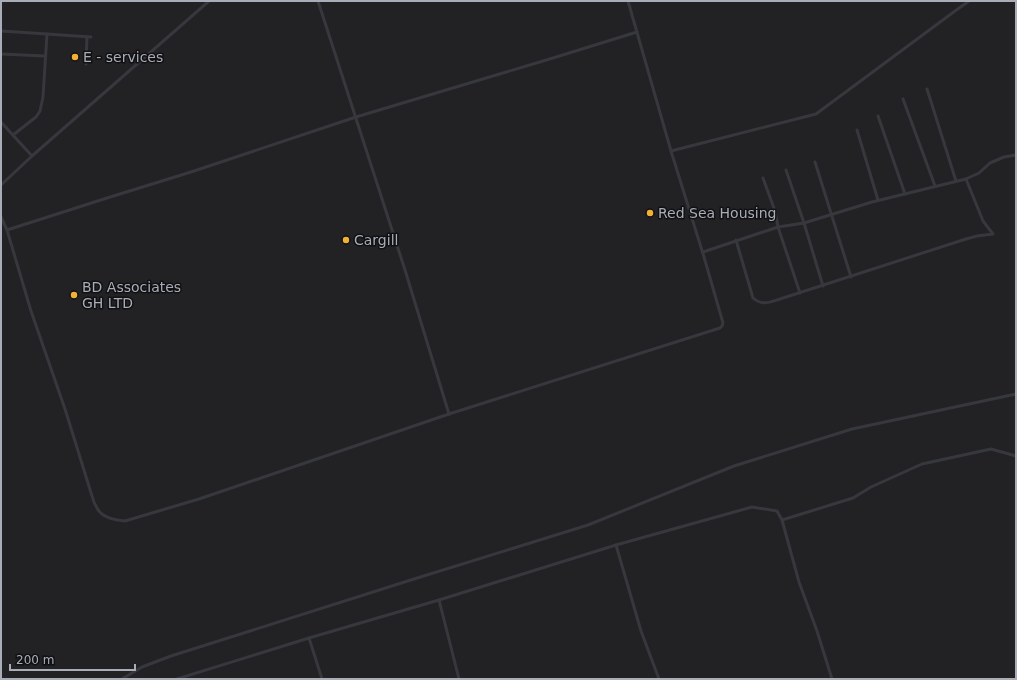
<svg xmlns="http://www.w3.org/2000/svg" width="1017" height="680" viewBox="0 0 1017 680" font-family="'DejaVu Sans',sans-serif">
	<rect width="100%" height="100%" fill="#161618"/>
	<!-- built -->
	<rect fill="#222225" x="1" y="1" width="1015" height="678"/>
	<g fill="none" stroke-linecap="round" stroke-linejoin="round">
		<!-- street -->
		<g stroke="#37383d" stroke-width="3">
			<polyline points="318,1 405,270 449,414"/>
			<polyline points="1,31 47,34 91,37"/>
			<polyline points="1,54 45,56"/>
			<polyline points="86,64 87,37"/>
			<polyline points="927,89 956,181"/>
			<polyline points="903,99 935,186"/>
			<polyline points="878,116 905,194"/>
			<polyline points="1,122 32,156"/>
			<polyline points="857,130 878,200"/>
			<polyline points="13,135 36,117 40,111 43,97 47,34"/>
			<polyline points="671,151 816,114 955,11 969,1"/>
			<polyline points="815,162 851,277"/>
			<polyline points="786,170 804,223 823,286"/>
			<polyline points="763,178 775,211 778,227 800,293"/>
			<polyline points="1,185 32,156 209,1"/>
			<path d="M1 217 7 230 31 311 65 409 92 496C93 500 95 505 97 508 102 518 115 520 125 521L199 499 449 414 720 328 722 326 723 323 704 257 671 151 628 1"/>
			<polyline points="7,230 107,198 191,172 356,117 553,58 637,32"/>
			<path d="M736 240 753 298C762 306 770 302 780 299L966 239 977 236 993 234 983 221 966 179"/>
			<polyline points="703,252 778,227 804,223 872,202 966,179 979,173 990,163 1004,157 1016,155"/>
			<polyline points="782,520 799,582 817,631 832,679"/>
			<polyline points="616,545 641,631 659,679"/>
			<polyline points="439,600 459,679"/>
			<polyline points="122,679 142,667 171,656 414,579 588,525 734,466 852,429 1016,394"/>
			<polyline points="177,679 309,638"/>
			<polyline points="322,679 309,638 439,600 616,545 752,507 777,511 782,520 853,498 871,487 922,464 991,449 1016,456"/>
		</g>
	</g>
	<!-- markers -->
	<g fill="#f2b134" stroke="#111113" stroke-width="1.5">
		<circle cx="75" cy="57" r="4"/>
		<circle cx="650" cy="213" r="4"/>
		<circle cx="346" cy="240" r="4"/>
		<circle cx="74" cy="295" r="4"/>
	</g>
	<g text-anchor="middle" stroke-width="3" stroke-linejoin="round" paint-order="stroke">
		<!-- poi labels -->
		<g font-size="14" fill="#a8adb8" stroke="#111113" text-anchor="start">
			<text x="83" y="62">E - services</text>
			<text x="658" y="218">Red Sea Housing</text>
			<text x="354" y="245">Cargill</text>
			<text x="82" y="292">BD Associates<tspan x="82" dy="16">GH LTD</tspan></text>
		</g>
	</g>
	<!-- border -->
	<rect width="1017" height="680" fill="none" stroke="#a8adb8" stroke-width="4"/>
	<!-- scale -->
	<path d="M10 664v6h125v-6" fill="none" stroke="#a8adb8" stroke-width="2"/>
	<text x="16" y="664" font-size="12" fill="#a8adb8" stroke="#111113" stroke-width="3" paint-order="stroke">200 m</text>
</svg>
